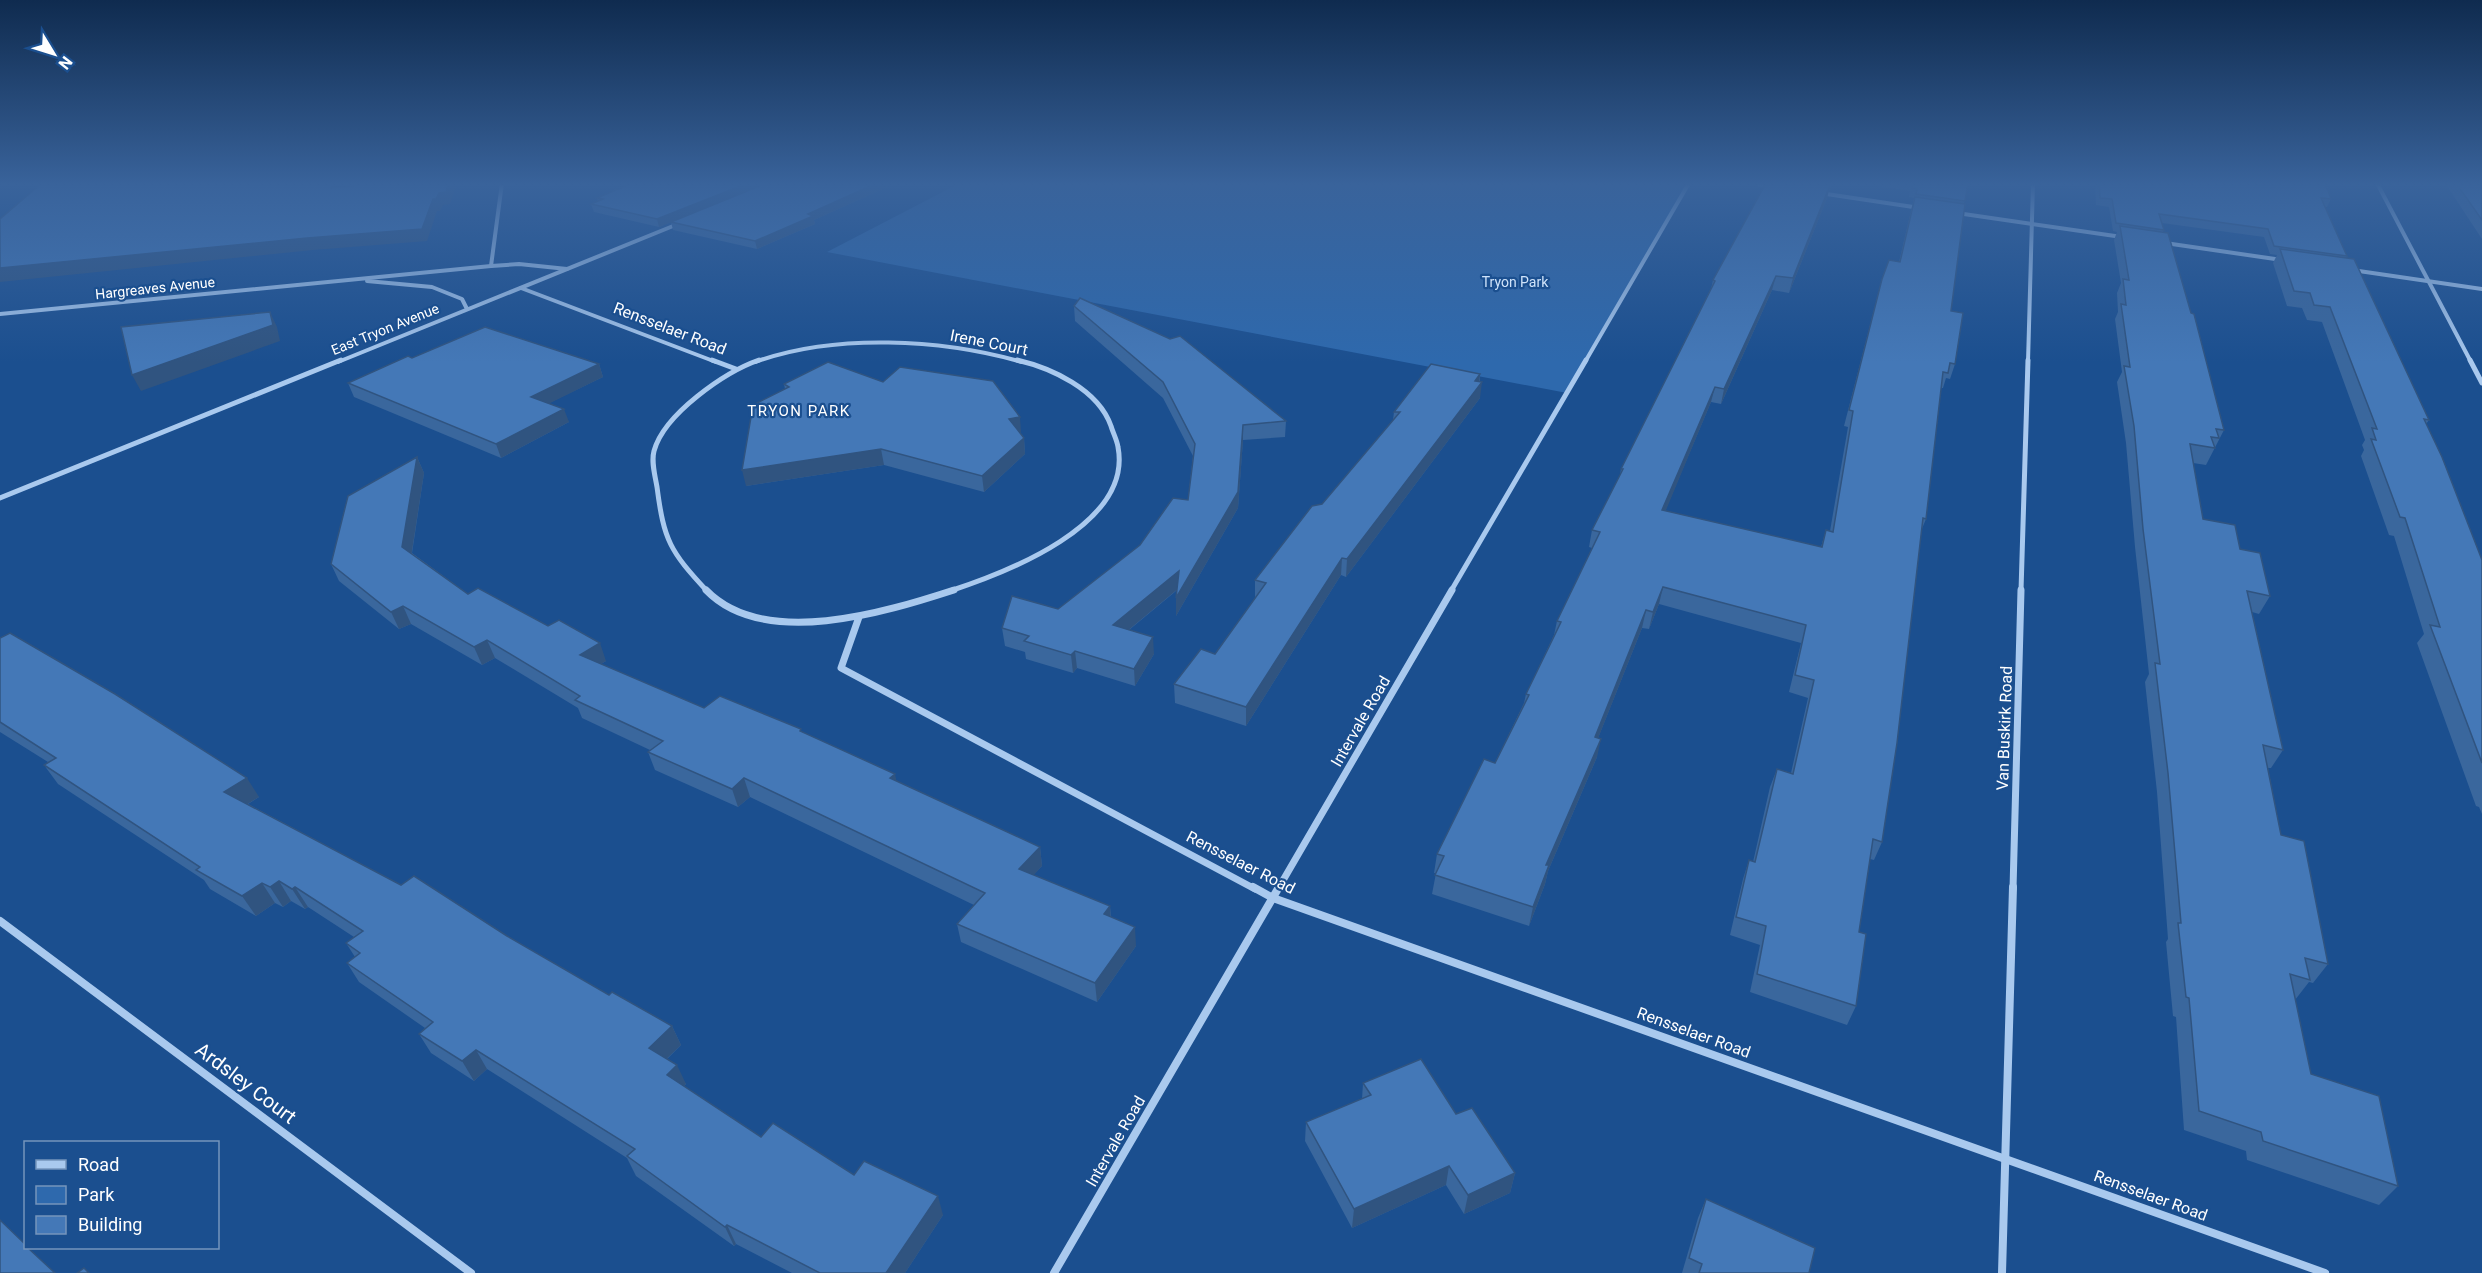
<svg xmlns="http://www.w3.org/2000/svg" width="2482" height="1273" viewBox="0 0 2482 1273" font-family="Roboto,sans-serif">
	<rect width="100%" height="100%" fill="#1b4f8f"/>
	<!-- green -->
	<polygon fill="#2e69ad" points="960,183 1689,183 1567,393 827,252"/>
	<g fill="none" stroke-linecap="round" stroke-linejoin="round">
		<!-- minor-far3 -->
		<g stroke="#a9c9ee" stroke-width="4">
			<polyline points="1751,183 1771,186"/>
			<polyline points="2377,183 2471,362"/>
			<polyline points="1820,193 1920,208"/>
			<polyline points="1957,213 2122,237"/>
			<polyline points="2165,243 2282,260"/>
			<polyline points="491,266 502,183"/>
			<polyline points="2352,270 2482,289"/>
			<polyline points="367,281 432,287 462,299 467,309"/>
			<polyline points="521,288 716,362"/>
			<polyline points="0,314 491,266 519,264 567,269"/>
			<polyline points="338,362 678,224"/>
			<path d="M755 362C835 333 942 339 1022 362"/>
			<polyline points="1585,362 1689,183"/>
			<polyline points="2028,362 2033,183"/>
		</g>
		<!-- minor-far2 -->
		<g stroke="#a9c9ee" stroke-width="5">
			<polyline points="712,360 736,369"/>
			<polyline points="2470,360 2482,383"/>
			<polyline points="0,498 341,360"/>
			<path d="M707 591C670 551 664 541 657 487 655 475 651 462 654 451 664 414 725 372 759 360"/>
			<path d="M950 591C1005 573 1133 525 1118 447 1117 440 1113 433 1111 426 1098 389 1051 368 1017 360"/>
			<polyline points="1451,591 1586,360"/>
			<polyline points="2021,591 2028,360"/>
		</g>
		<!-- minor-far1 -->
		<g stroke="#a9c9ee" stroke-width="7">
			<path d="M706 590C764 650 886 612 954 590"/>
			<polyline points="859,617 841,668 1255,889"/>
			<polyline points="1278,889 1452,590"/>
			<polyline points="2013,889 2021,590"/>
		</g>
		<!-- minor -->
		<g stroke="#a9c9ee" stroke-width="8">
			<polyline points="1253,887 1273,898 2325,1273"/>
			<polyline points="0,921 471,1273"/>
			<polyline points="1054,1273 1279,887"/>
			<polyline points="2002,1273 2013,887"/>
		</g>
	</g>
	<!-- wall -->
	<g fill="#3a679d">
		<polygon points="632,183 896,183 814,220 815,224 757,249 673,230 671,222 659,227 594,212 591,204 598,201 597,198"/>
		<polygon points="1766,183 1833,183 1830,190 1829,190 1827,198 1789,293 1772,290 1721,404 1711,402 1665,511 1821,547 1826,530 1830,531 1848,427 1844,426 1878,294 1882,279 1899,262 1914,198 1909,197 1910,191 1859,183 1968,183 1964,204 1951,311 1955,364 1950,379 1946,378 1943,388 1941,388 1926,519 1921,531 1882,842 1874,860 1870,859 1859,932 1856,1006 1847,1025 1750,992 1760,945 1730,935 1743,879 1749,860 1753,862 1770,787 1777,769 1791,773 1808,698 1789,692 1801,643 1659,604 1649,629 1642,628 1598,738 1597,757 1548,871 1545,884 1529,926 1432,894 1436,873 1434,873 1437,854 1495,763 1524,703 1526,694 1554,635 1557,621 1592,548 1589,547 1592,530 1620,475 1621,469 1711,289 1713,280"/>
		<polygon points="2095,183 2325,183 2331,199 2327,207 2325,207 2347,256 2346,258 2429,420 2426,424 2482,560 2482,814 2479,807 2476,806 2417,643 2424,634 2394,536 2389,535 2361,456 2364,450 2362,445 2365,440 2322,322 2307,320 2302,308 2287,306 2273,263 2277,255 2270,254 2264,237 2162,223 2164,230 2163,232 2224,430 2206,465 2193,463 2203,519 2240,549 2270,596 2259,614 2252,612 2283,750 2271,768 2268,768 2281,835 2328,964 2313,983 2309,982 2295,1000 2311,1074 2398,1186 2379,1205 2247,1160 2246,1151 2184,1130 2176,1017 2173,1016 2166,942 2168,939 2157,792 2145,682 2149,674 2135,547 2126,443 2117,382 2122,372 2115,319 2118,312 2117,293 2121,283 2114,240 2117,232 2113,231 2109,207 2096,205"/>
		<polygon points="2445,183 2482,183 2482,239"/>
		<polygon points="1074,306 1286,421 1285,437 1243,440 1238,508 1176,616 1176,591 1129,630 1154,654 1135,686 1077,668 1073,673 1026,659 1025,652 1005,646 1002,628 1058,609 1140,545 1188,500 1193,456 1163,398 1075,321"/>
		<polygon points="412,358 599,364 603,377 549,403 569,422 501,458 354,397 348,383"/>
		<polygon points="1480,374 1480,398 1346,577 1341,575 1246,726 1175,703 1174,684 1215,654 1255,598 1255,580 1322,504 1393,420 1394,412"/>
		<polygon points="784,384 1021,432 1019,433 1024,438 1025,454 984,492 884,465 746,486 785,389"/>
		<polygon points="417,457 424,473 412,553 468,594 606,661 601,664 704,708 802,732 897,782 1040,847 1042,866 1033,875 1110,906 1111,917 1136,946 1097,1002 961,942 957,924 974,905 750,797 738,807 655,770 648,752 650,750 582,718 578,708 495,658 482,665 411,624 399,629 339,581 331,564"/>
		<polygon points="0,638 259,797 248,804 401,885 507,936 609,995 672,1026 681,1045 667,1059 686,1084 684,1086 761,1137 854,1175 943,1215 905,1273 792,1273 736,1244 734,1246 636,1176 627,1158 487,1069 474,1081 431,1053 419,1034 425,1028 359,982 347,963 355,957 346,943 354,937 308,907 305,909 291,901 283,907 275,903 256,916 210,889 204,880 58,784 44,765 48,762 0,732"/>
		<polygon points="1363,1083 1456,1114 1515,1173 1510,1193 1464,1214 1446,1185 1352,1228 1305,1141 1306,1122 1362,1099"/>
		<polygon points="1706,1199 1809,1273 1682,1273 1698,1218"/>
	</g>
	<!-- shaded-wall -->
	<g fill="#305480">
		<polygon points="331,183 336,183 336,200 331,188"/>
		<polygon points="449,183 457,183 450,204 443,205 440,211 437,211 427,241 313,250 0,282 0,268 433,199"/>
		<polygon points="748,183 770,183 659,227 657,219"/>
		<polygon points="877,183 896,183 814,220 815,224 757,249 755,241 808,214"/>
		<polygon points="1830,185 1827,198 1789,293 1793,278"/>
		<polygon points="1776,276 1772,290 1721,404 1724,389"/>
		<polygon points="270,312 277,327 280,341 141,391 132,375"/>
		<polygon points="599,364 603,377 536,410 531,397"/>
		<polygon points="1480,374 1479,387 1482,382 1480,398 1346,577 1347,559"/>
		<polygon points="1715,387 1711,402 1659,527 1662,510"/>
		<polygon points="564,409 569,422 501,458 496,444"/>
		<polygon points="1020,417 1021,432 1011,435 1009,419"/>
		<polygon points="1243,425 1243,440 1238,508 1176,616 1176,598"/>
		<polygon points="1024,438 1025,454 984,492 982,476"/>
		<polygon points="881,449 884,465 746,486 742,470"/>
		<polygon points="417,457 424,473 410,564 402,547"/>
		<polygon points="1342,558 1341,575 1246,726 1246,707"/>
		<polygon points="1179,571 1179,588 1114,642 1113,625"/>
		<polygon points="1663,587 1659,604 1649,629 1653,612"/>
		<polygon points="403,606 411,624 399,629 391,612"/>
		<polygon points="1646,610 1642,628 1591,756 1595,737"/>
		<polygon points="1153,637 1154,654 1135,686 1134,669"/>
		<polygon points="487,640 495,658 482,665 474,647"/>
		<polygon points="600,643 606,661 587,672 580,655"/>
		<polygon points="1075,651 1077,668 1073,673 1071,655"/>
		<polygon points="1601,739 1597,757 1548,871 1545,884 1529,926 1533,907 1546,865"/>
		<polygon points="895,774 899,792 890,778"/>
		<polygon points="247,778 259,797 236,811 224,792"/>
		<polygon points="744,778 750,797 738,807 732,789"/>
		<polygon points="1040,847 1042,866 1022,888 1019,869"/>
		<polygon points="279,881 291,901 283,907 270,887"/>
		<polygon points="262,883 275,903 256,916 242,896"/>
		<polygon points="295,887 308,907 305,909 292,889"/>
		<polygon points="1110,906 1111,925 1104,914"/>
		<polygon points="1135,927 1136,946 1097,1002 1095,983"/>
		<polygon points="672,1026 681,1045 658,1067 649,1048"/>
		<polygon points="476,1050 487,1069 474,1081 462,1061"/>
		<polygon points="677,1065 686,1084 675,1095 667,1075"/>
		<polygon points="1449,1166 1446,1185 1352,1228 1354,1209"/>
		<polygon points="1515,1173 1510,1193 1464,1214 1468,1195"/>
		<polygon points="938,1196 943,1215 905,1273 886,1273"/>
		<polygon points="727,1225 736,1244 734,1246 725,1227"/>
	</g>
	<!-- building -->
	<g fill="#4478b7" stroke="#305480" stroke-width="1.5">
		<polygon points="42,183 331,183 331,188 383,183 449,183 446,192 439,193 436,199 433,199 422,229 307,238 0,268 0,219"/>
		<polygon points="632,183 748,183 657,219 591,204 603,199 597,198"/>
		<polygon points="767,183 877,183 808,214 813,216 755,241 671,222"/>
		<polygon points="1766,183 1816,183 1830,185 1793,278 1776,276 1724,389 1715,387 1662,510 1822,547 1826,530 1833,532 1853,411 1849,410 1882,279 1889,260 1900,262 1915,197 1965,204 1951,311 1963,313 1955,364 1950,363 1948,373 1943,372 1926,519 1923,518 1897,743 1882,842 1873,839 1859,932 1866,934 1856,1006 1757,974 1766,926 1736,917 1749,860 1755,862 1777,769 1793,774 1814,680 1795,675 1806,625 1663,587 1653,612 1646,610 1595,737 1601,739 1546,865 1549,865 1533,907 1435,875 1444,856 1437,854 1484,759 1495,763 1529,695 1526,694 1561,622 1557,621 1600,532 1592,530 1623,469 1621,469 1715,281 1713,280"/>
		<polygon points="1913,183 1968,183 1965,201 1916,194 1917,189 1912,188"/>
		<polygon points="2099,183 2325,183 2331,199 2321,198 2347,256 2274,246 2268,229 2159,214 2164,230 2116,223 2112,199 2100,198"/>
		<polygon points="2456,183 2482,183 2482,220"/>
		<polygon points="2120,226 2168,233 2191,313 2194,314 2224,430 2216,429 2219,438 2211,437 2215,448 2190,444 2203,519 2235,525 2240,549 2260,553 2270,596 2247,591 2283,750 2263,745 2281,835 2304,841 2328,964 2305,958 2310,980 2290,974 2311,1074 2379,1096 2398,1186 2263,1141 2261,1132 2199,1111 2189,998 2186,997 2178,923 2181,923 2168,773 2155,663 2160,664 2143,529 2134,426 2124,366 2130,367 2121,304 2126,305 2123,279 2129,280"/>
		<polygon points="2280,249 2354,259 2429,420 2424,419 2442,457 2482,560 2482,763 2430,625 2440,627 2405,518 2400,517 2371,439 2376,440 2372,428 2377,429 2330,307 2314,305 2310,293 2294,291"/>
		<polygon points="1080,298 1170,339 1180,336 1286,421 1243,425 1238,492 1176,598 1179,571 1113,625 1153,637 1134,669 1075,651 1071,655 1024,641 1029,636 1002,628 1012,596 1058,609 1140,545 1173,498 1188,500 1195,444 1163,382 1074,306"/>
		<polygon points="270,312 273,325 132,375 121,327"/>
		<polygon points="485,327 599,364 531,397 564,409 496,444 348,383 408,356 412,358"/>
		<polygon points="828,362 883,382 900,367 993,381 1020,417 1009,419 1024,438 982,476 881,449 742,470 753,405 789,387 784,384"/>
		<polygon points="1431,364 1480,374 1475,381 1482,382 1347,559 1342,558 1246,707 1174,684 1201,649 1215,654 1266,583 1255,580 1312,506 1322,504 1400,412 1394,412"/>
		<polygon points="417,457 402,547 468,594 478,588 548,626 559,620 600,643 580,655 704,708 720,696 801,729 800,731 895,774 890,778 1040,847 1019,869 1110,906 1104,914 1135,927 1095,983 957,924 985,893 744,778 732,789 648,752 663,741 575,700 580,696 487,640 474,647 403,606 391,612 331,564 348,496"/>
		<polygon points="10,633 115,694 247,778 224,792 401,885 414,876 507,936 609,995 612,992 672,1026 649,1048 677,1065 667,1075 761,1137 773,1123 854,1175 864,1161 938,1196 886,1273 820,1273 727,1225 725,1227 627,1156 635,1149 476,1050 462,1061 419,1034 433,1022 347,963 360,953 346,943 363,931 295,887 292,889 279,881 270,887 262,883 242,896 196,870 200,867 44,765 56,758 0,722 0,638"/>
		<polygon points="1421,1059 1456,1114 1472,1108 1515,1173 1468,1195 1449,1166 1354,1209 1306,1122 1371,1095 1363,1083"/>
		<polygon points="1706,1199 1815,1248 1809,1273 1699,1273 1702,1264 1689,1258"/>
		<polygon points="0,1220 26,1245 26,1248 28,1248 55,1273 0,1273"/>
		<polygon points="84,1268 89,1273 77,1273"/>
	</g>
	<!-- sky -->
	<linearGradient id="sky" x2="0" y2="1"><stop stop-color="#0f2b4f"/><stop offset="0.51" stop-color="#39639b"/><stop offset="1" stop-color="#39639b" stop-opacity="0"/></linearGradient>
	<rect width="2482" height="362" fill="url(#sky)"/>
	<g text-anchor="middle" stroke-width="4.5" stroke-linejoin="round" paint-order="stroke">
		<!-- far-park labels -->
		<g font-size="14" fill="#cfe3fa" stroke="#1b4f8f">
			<text x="1515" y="287">Tryon Park</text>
		</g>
		<!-- far-street labels -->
		<g font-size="14" fill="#fff" stroke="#1b4f8f">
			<text transform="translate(155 288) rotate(-6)" y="5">Hargreaves Avenue</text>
			<text transform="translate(385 329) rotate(-22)" y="5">East Tryon Avenue</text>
		</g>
		<!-- far-neighbourhood labels -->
		<g font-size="15" letter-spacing="1.5" fill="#fff" stroke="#1b4f8f">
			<text x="799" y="416">TRYON PARK</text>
		</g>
		<!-- street labels -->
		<g font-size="16" fill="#fff" stroke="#1b4f8f">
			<text transform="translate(670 328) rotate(21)" y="6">Rensselaer Road</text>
			<text transform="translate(989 342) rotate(11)" y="6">Irene Court</text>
			<text transform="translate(1360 721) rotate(-60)" y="6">Intervale Road</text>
			<text transform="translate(2004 728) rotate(-88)" y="6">Van Buskirk Road</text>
			<text transform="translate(1241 862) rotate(27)" y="6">Rensselaer Road</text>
			<text transform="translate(1694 1032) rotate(20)" y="6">Rensselaer Road</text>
			<text transform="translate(1115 1141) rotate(-60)" y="6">Intervale Road</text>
			<text transform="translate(2151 1195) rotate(20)" y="6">Rensselaer Road</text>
		</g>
		<!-- near-street labels -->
		<g font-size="20" fill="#fff" stroke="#1b4f8f">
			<text transform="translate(246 1083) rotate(37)" y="7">Ardsley Court</text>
		</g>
	</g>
	<!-- legend -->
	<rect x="24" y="1141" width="195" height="108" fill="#1b4f8f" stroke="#7695bc" stroke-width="1.5"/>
	<rect x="36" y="1160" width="30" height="9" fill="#a9c9ee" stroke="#7695bc" stroke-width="1.5"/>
	<text x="78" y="1171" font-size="18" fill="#ffffff">Road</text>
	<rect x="36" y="1186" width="30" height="18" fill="#2e69ad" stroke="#7695bc" stroke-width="1.5"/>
	<text x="78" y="1201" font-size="18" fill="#ffffff">Park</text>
	<rect x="36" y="1216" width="30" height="18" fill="#4478b7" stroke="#7695bc" stroke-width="1.5"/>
	<text x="78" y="1231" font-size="18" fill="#ffffff">Building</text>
	<!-- north arrow -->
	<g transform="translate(54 54) rotate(128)" stroke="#1b4f8f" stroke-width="4.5" paint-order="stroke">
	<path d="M0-4.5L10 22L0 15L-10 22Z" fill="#ffffff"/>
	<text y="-9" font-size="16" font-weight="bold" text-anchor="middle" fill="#ffffff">N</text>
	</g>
</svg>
